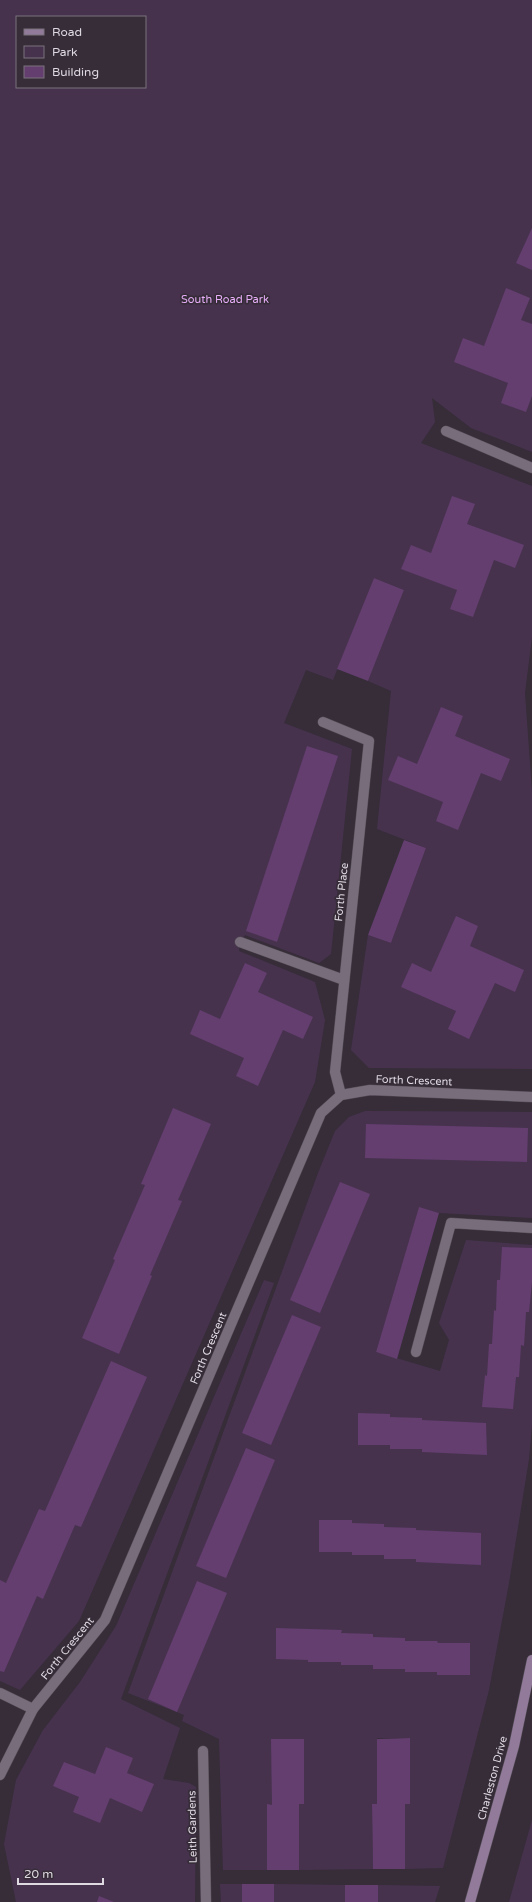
<svg xmlns="http://www.w3.org/2000/svg" width="532" height="1902" viewBox="0 0 532 1902" font-family="'Varela Round',sans-serif">
	<rect width="100%" height="100%" fill="#362d39"/>
	<!-- green -->
	<g fill="#47324e" fill-rule="evenodd">
		<path d="M0 0H532V452L471 428 432 398 435 422 421 443 532 486V637L525 693 532 792V1069L369 1068 351 1050 368 935 391 943 426 848 377 829 391 691 368 681 404 590 374 578 333 680 306 670 284 723 352 749 331 954 319 963 245 935 240 942 239 951 315 982 325 1020 315 1082 79 1621 20 1690 0 1681ZM17 17H145V87H17Z"/>
		<polygon points="365,1111 532,1112 532,1218 439,1213 419,1208 376,1352 440,1371 449,1340 439,1323 466,1240 532,1245 532,1425 529,1459 509,1583 489,1690 443,1868 405,1869 405,1804 409,1738 377,1738 377,1804 372,1804 373,1869 299,1870 299,1804 304,1804 304,1739 272,1739 272,1805 267,1805 267,1870 223,1870 219,1739 182,1721 184,1715 128,1693 318,1173 335,1131 349,1117"/>
		<polygon points="264,1280 274,1283 121,1699 180,1728 163,1779 189,1783 196,1787 195,1902 16,1902 4,1844 16,1780 43,1730 80,1682 116,1626"/>
		<polygon points="532,1820 532,1902 509,1902"/>
		<polygon points="220,1884 242,1884 242,1902 221,1902"/>
		<polygon points="274,1884 345,1885 345,1902 274,1902"/>
		<polygon points="378,1885 440,1886 435,1902 378,1902"/>
	</g>
	<!-- building -->
	<g fill="#633e6f">
		<polygon points="532,228 532,270 516,263"/>
		<polygon points="506,288 530,298 521,320 532,324 532,396 526,412 501,403 508,383 454,362 463,338 484,346"/>
		<polygon points="452,496 475,504 467,524 524,545 515,568 494,560 473,617 450,609 457,590 401,569 411,545 431,553"/>
		<polygon points="374,578 404,590 368,681 337,669"/>
		<polygon points="441,707 463,716 455,736 510,759 501,781 481,773 458,830 436,821 443,802 388,780 398,756 417,764"/>
		<polygon points="307,746 338,756 277,942 246,931"/>
		<polygon points="404,840 426,848 391,943 368,935"/>
		<polygon points="456,916 478,926 470,946 524,970 515,992 495,983 469,1039 448,1029 456,1011 401,987 412,963 431,972"/>
		<polygon points="245,963 267,973 258,992 313,1017 303,1039 283,1030 258,1086 236,1076 244,1058 190,1034 200,1010 220,1019"/>
		<polygon points="173,1108 211,1124 178,1200 182,1201 150,1275 152,1276 119,1354 82,1338 115,1260 113,1259 145,1185 141,1184"/>
		<polygon points="366,1124 528,1128 527,1162 365,1158"/>
		<polygon points="340,1182 370,1194 320,1313 290,1300"/>
		<polygon points="419,1207 439,1213 397,1359 376,1352"/>
		<polygon points="502,1247 532,1248 532,1282 529,1312 526,1312 524,1346 521,1345 519,1377 516,1377 513,1409 482,1407 485,1375 487,1376 489,1344 492,1344 494,1310 496,1311 497,1280 500,1280"/>
		<polygon points="292,1315 321,1327 271,1445 242,1433"/>
		<polygon points="111,1361 147,1377 81,1527 75,1525 43,1599 37,1596 4,1672 0,1671 0,1580 6,1583 39,1509 45,1511"/>
		<polygon points="358,1413 390,1414 390,1417 422,1418 422,1420 486,1423 487,1455 422,1452 422,1449 390,1449 390,1445 358,1445"/>
		<polygon points="246,1448 275,1460 226,1578 196,1566"/>
		<polygon points="319,1520 352,1520 352,1523 384,1524 384,1527 416,1528 416,1530 481,1533 481,1565 416,1562 416,1559 384,1559 384,1555 352,1555 352,1552 319,1552"/>
		<polygon points="197,1581 227,1593 177,1712 148,1699"/>
		<polygon points="276,1628 342,1630 341,1633 373,1634 373,1637 405,1638 405,1641 437,1641 438,1643 470,1643 470,1675 437,1675 437,1672 405,1672 405,1669 373,1669 373,1665 341,1665 341,1662 308,1662 308,1660 276,1659"/>
		<polygon points="410,1738 410,1804 405,1804 405,1869 373,1869 372,1804 377,1804 377,1739"/>
		<polygon points="271,1739 304,1739 304,1804 299,1804 299,1870 267,1870 267,1804 272,1805"/>
		<polygon points="106,1747 133,1758 127,1773 154,1784 142,1812 110,1798 100,1823 73,1812 79,1797 53,1786 64,1762 95,1774"/>
		<rect x="242" y="1884" width="32" height="18"/>
		<rect x="345" y="1885" width="33" height="17"/>
		<polygon points="99,1896 114,1902 97,1902"/>
	</g>
	<g fill="none" stroke-linecap="round" stroke-linejoin="round">
		<defs>
			<g id="lane">
				<polyline points="240,942 344,980"/>
				<polyline points="416,1352 451,1223 532,1228"/>
				<polyline points="0,1693 33,1709"/>
			</g>
			<g id="street">
				<polyline points="446,431 532,468"/>
				<polyline points="323,722 369,741 335,1072 341,1095"/>
				<polyline points="203,1751 206,1902"/>
				<polyline points="0,1775 33,1709 105,1620 321,1113 341,1095 370,1090 532,1097"/>
			</g>
			<polyline id="secondary" points="470,1902 514,1746 532,1660"/>
		</defs>
		<!-- lane casing -->
		<use href="#lane" stroke="#534c56" stroke-width="11"/>
		<!-- street casing -->
		<use href="#street" stroke="#534c56" stroke-width="11"/>
		<!-- secondary casing -->
		<use href="#secondary" stroke="#534c56" stroke-width="11"/>
		<!-- lane -->
		<use href="#lane" stroke="#786e7b" stroke-width="10"/>
		<!-- street -->
		<use href="#street" stroke="#786e7b" stroke-width="10"/>
		<!-- secondary -->
		<use href="#secondary" stroke="#927a9a" stroke-width="10"/>
	</g>
	<g text-anchor="middle" stroke-width="3.5" stroke-linejoin="round" paint-order="stroke">
		<!-- park labels -->
		<g font-size="11" fill="#e8aefa" stroke="#362d39">
			<text x="225" y="303">South Road Park</text>
		</g>
		<!-- street labels -->
		<g font-size="11" fill="#dfd9e1" stroke="#362d39">
			<text transform="translate(341 892) rotate(-84)" y="4">Forth Place</text>
			<text transform="translate(414 1080) rotate(2)" y="4">Forth Crescent</text>
			<text transform="translate(208 1348) rotate(-67)" y="4">Forth Crescent</text>
			<text transform="translate(67 1648) rotate(-51)" y="4">Forth Crescent</text>
			<text transform="translate(492 1778) rotate(-75)" y="4">Charleston Drive</text>
			<text transform="translate(192 1827) rotate(-91)" y="4">Leith Gardens</text>
		</g>
	</g>
	<!-- legend -->
	<rect x="16" y="16" width="130" height="72" fill="#362d39" stroke="#7a727c"/>
	<rect x="24" y="29" width="20" height="6" fill="#927a9a" stroke="#7a727c"/>
	<text x="52" y="36" font-size="12" fill="#dfd9e1">Road</text>
	<rect x="24" y="46" width="20" height="12" fill="#47324e" stroke="#7a727c"/>
	<text x="52" y="56" font-size="12" fill="#dfd9e1">Park</text>
	<rect x="24" y="66" width="20" height="12" fill="#633e6f" stroke="#7a727c"/>
	<text x="52" y="76" font-size="12" fill="#dfd9e1">Building</text>
	<!-- scale -->
	<path d="M18 1878v6h85v-6" fill="none" stroke="#dfd9e1" stroke-width="2"/>
	<text x="24" y="1878" font-size="12" fill="#dfd9e1" stroke="#362d39" stroke-width="3" paint-order="stroke">20 m</text>
</svg>
